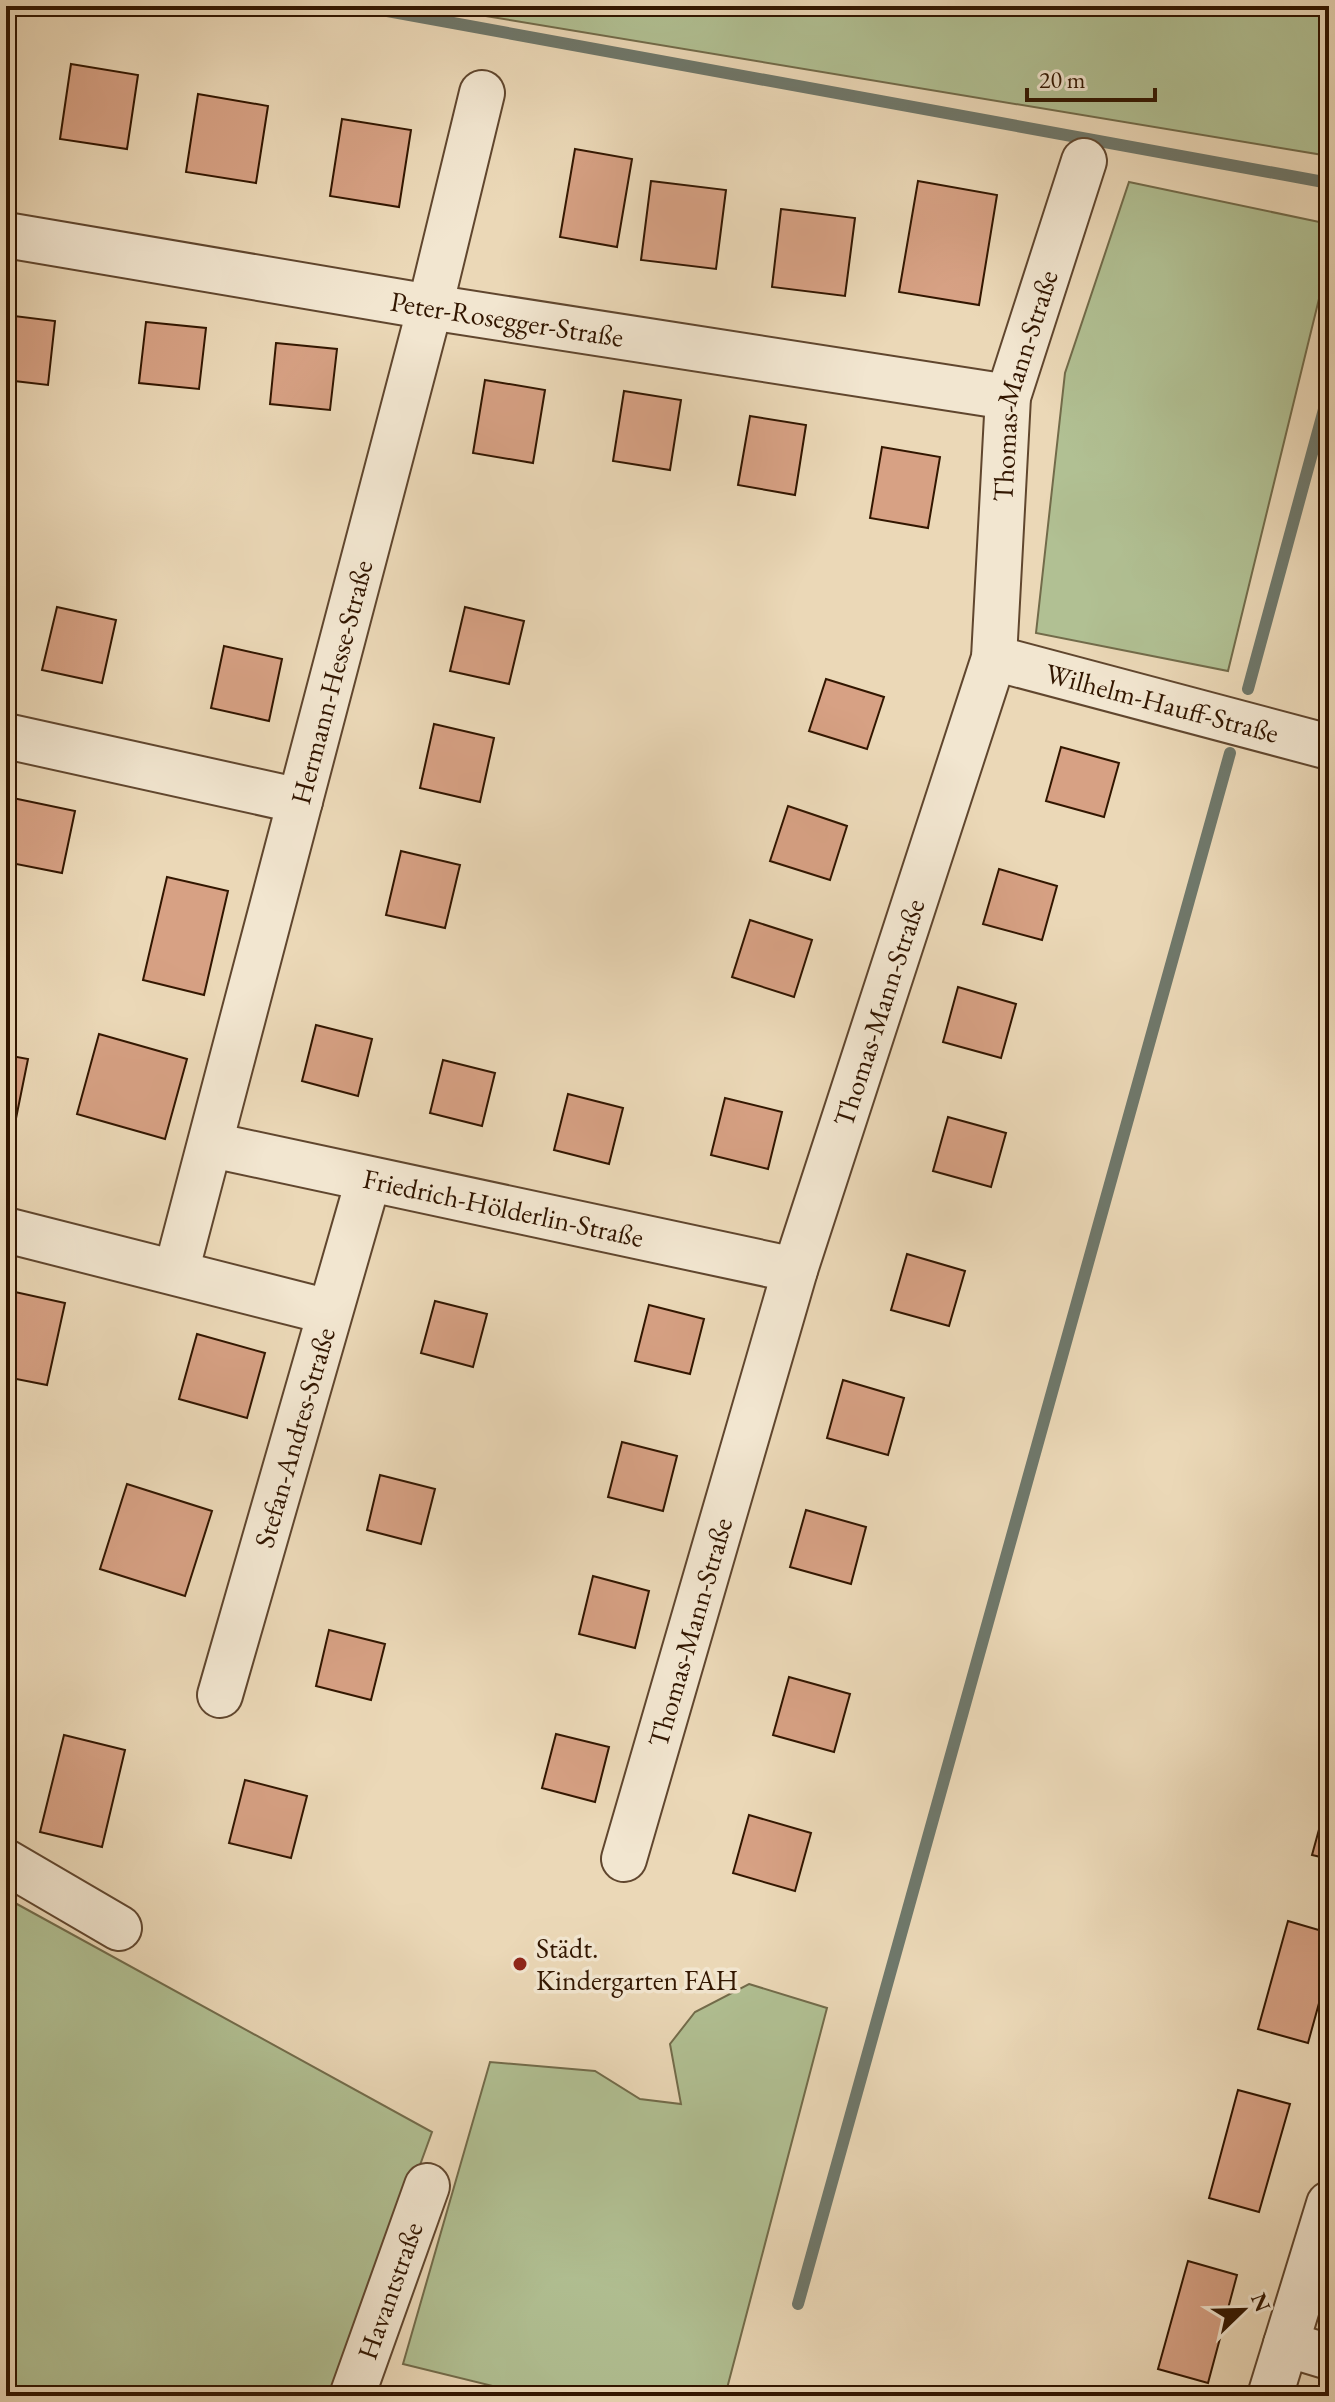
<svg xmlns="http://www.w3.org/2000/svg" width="1335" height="2402" viewBox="0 0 1335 2402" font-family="'EB Garamond',serif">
	<rect width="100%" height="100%" fill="#ebd8b7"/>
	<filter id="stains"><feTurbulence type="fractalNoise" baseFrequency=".0025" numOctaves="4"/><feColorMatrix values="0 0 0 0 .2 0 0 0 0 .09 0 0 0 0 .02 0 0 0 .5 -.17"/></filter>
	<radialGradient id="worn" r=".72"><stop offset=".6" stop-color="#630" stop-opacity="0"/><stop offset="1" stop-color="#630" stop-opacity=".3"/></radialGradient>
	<!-- green -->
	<g fill="#b1c093" stroke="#726b4a" stroke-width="2">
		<polygon points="426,6 1329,6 1329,156 425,6"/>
		<polygon points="1129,182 1329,224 1329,258 1228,671 1036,633 1065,373"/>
		<polygon points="6,1898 432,2132 336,2396 6,2396"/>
		<polygon points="749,1984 827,2008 725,2396 533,2396 403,2364 490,2062 595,2071 640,2099 681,2104 670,2044 695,2012"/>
	</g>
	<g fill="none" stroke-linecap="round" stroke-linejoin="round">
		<!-- stream -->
		<g stroke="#6f786b" stroke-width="12">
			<polyline points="360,6 1329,183"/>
			<polyline points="1248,689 1329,391"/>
			<polyline points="798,2304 1230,753"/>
		</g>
	</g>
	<!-- building -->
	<g fill="#d7a184" stroke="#321600" stroke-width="2">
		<polygon points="71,64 138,75 127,149 60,139"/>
		<polygon points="198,94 268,106 256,183 186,172"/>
		<polygon points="342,119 411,130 399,207 330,196"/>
		<polygon points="575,149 632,159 617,247 560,237"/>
		<polygon points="651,181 726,190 716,269 641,260"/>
		<polygon points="918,181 997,195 979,305 899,292"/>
		<polygon points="781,209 855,218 845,296 772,287"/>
		<polygon points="6,315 55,321 48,385 6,380"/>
		<polygon points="146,322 206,328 199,389 139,383"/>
		<polygon points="276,343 337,349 330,410 270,404"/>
		<polygon points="485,380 545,390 533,463 473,453"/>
		<polygon points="624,391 681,400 670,470 613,461"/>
		<polygon points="750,416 806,425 795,495 738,485"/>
		<polygon points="882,447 940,457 928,528 870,518"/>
		<polygon points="57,607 116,620 102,683 42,670"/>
		<polygon points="465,607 524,621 509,684 450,671"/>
		<polygon points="224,646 282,659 269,721 211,708"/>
		<polygon points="826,679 884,697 867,749 809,731"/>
		<polygon points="434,724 494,738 480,802 420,788"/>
		<polygon points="1061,747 1119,763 1104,817 1046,801"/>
		<polygon points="8,797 75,811 62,873 6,862"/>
		<polygon points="788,806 847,826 830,880 770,861"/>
		<polygon points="401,851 460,865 445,928 386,915"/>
		<polygon points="999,869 1057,886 1042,940 983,924"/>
		<polygon points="167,877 228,891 204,995 143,980"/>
		<polygon points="750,920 812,940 794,997 732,977"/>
		<polygon points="958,987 1016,1004 1001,1058 943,1042"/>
		<polygon points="316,1025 372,1039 358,1096 302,1081"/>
		<polygon points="99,1034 187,1059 165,1139 77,1114"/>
		<polygon points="6,1055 28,1059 8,1158 6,1157"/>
		<polygon points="443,1060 495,1073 482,1126 430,1113"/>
		<polygon points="568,1094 623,1108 609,1164 554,1150"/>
		<polygon points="725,1098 782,1112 768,1169 711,1155"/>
		<polygon points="948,1117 1006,1133 991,1187 933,1171"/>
		<polygon points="907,1254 965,1271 949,1326 891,1310"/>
		<polygon points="6,1290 65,1303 47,1385 6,1377"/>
		<polygon points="435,1301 487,1314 473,1367 421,1353"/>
		<polygon points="649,1305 704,1319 690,1374 635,1361"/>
		<polygon points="197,1334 265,1353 247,1418 179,1399"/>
		<polygon points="843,1380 904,1398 888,1455 827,1438"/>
		<polygon points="622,1442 677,1456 663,1511 608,1497"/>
		<polygon points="380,1475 435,1489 421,1544 367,1530"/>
		<polygon points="127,1484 212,1511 185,1596 100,1569"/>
		<polygon points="806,1510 866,1527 851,1584 790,1567"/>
		<polygon points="593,1576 649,1591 635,1648 579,1634"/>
		<polygon points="329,1630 385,1644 371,1700 316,1686"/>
		<polygon points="789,1677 850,1694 834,1752 773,1735"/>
		<polygon points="556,1734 609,1747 595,1802 542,1788"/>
		<polygon points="64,1735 125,1750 102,1847 40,1832"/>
		<polygon points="245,1780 307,1796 291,1858 229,1843"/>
		<polygon points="1329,1793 1329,1859 1312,1855"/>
		<polygon points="749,1815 811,1833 795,1891 733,1873"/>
		<polygon points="1288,1921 1329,1933 1329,1967 1308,2043 1258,2029"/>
		<polygon points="1238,2090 1290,2104 1259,2212 1209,2198"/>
		<polygon points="1188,2261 1237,2275 1208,2383 1158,2369"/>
	</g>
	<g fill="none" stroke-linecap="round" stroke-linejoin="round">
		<defs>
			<g id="minor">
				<path id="s1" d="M6 235 430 307 1008 397"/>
				<path id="s2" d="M994 658 1329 747"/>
				<polyline points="6,736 300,801"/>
				<path id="s3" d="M212 1145 795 1270"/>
				<polyline points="6,1230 329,1312"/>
				<path id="s4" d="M176 1272 430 307 482 93"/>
				<path id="s5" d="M220 1695 368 1181"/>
				<path id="s6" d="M624 1859 795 1270 994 658 1008 397 1084 161"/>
				<polyline points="6,1862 119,1928"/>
				<polyline points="1286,2344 1329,2357"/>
				<path id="s7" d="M352 2396 427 2186"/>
				<polyline points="1270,2396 1329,2204"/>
			</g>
		</defs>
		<!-- minor casing -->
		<use href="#minor" stroke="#60462e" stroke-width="48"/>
		<!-- minor -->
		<use href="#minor" stroke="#f2e6d0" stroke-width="44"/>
	</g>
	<!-- markers -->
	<circle fill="#8f2418" stroke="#f2e6d0" stroke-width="3" cx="520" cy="1964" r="8"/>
	<g text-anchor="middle" stroke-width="7" stroke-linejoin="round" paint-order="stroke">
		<!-- street labels -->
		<g font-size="28" fill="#321600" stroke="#f2e6d0">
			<text dy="10" stroke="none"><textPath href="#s1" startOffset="508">Peter-Rosegger-Straße</textPath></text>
			<text dy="10" stroke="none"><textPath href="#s6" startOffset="1532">Thomas-Mann-Straße</textPath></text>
			<text dy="10" stroke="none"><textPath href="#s4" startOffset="610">Hermann-Hesse-Straße</textPath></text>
			<text dy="10" stroke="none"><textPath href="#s2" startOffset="174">Wilhelm-Hauff-Straße</textPath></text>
			<text dy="10" stroke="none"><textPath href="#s6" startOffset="884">Thomas-Mann-Straße</textPath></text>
			<text dy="10" stroke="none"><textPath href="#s3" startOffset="298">Friedrich-Hölderlin-Straße</textPath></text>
			<text dy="10" stroke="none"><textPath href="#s5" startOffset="268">Stefan-Andres-Straße</textPath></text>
			<text dy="10" stroke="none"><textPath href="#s6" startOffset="236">Thomas-Mann-Straße</textPath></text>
			<text dy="10" stroke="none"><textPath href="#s7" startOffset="112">Havantstraße</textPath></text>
		</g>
		<!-- poi labels -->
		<g font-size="28" fill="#321600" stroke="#f2e6d0" text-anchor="start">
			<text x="536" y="1958">Städt.<tspan x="536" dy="32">Kindergarten FAH</tspan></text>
		</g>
	</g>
	<!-- margin -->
	<rect width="1335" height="2402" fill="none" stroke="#ebd8b7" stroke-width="32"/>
	<rect x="8" y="8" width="1319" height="2386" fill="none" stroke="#321600" stroke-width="4"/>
	<rect x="16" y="16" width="1303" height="2370" fill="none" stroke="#321600" stroke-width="2"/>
	<!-- north arrow -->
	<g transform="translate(1243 2310) rotate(67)" stroke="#f2e6d0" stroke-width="6" paint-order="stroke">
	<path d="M0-6L14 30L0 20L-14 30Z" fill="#321600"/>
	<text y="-12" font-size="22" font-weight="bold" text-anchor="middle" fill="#321600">N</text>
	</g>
	<!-- scale -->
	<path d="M1027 88v12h128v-12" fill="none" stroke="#321600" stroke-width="4"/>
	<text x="1039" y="88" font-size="24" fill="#321600" stroke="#f2e6d0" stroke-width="6" paint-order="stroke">20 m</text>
	<rect width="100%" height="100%" filter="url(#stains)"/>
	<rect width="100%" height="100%" fill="url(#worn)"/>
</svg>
